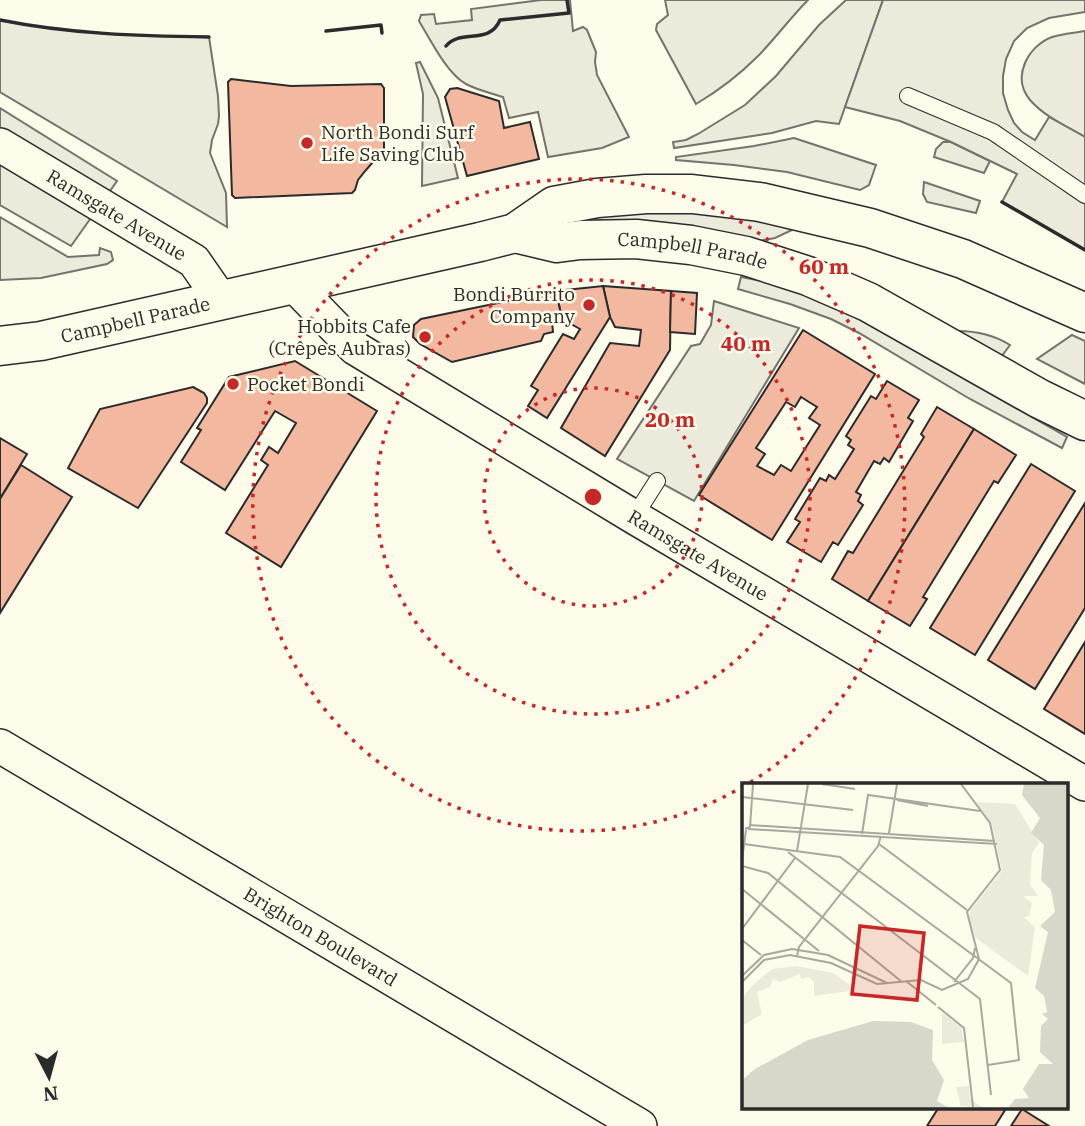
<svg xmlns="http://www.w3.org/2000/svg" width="1085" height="1126" viewBox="0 0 1085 1126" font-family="'IBM Plex Serif',serif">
	<rect width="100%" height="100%" fill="#fdfbea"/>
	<!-- green -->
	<g fill="#ecebdb" stroke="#74746e" stroke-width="2">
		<path d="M541 0H570L573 31 583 27 587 30 596 52 595 62 597 75 629 137 602 148 548 157 538 112 509 118 503 97C491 93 477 90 466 84 447 74 430 39 419 21L421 15 434 14 436 24 472 20 471 9Z"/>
		<path d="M665 0H808C790 18 775 39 757 57 738 76 718 91 696 104L656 30 657 24 668 15Z"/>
		<polygon points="846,0 883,0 839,124 816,121 772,133 674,148 673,142 686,140 698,134 745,105 776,76 819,25"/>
		<path d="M0 20C69 34 138 36 209 37L218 96 219 116 218 124 212 140 210 153 226 193 227 227 0 92Z"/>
		<path d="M1085 31V137C1066 126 1045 117 1030 100 1011 77 1028 46 1052 37 1062 34 1074 33 1085 31Z"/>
		<polygon points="420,62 438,98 458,178 422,186 423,94 416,63"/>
		<polygon points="794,138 876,165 869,185 860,190 787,172 734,165 676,160 676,157 754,146"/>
		<polygon points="943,142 951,142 990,161 984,173 934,157 936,149"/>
		<polygon points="924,182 980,201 976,213 927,202 923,194"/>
		<polygon points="698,211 739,215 794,229 775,238 753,242 644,222 602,220 549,227 602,214"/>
		<polygon points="0,217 68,257 99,255 100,248 111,252 113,260 107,264 41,278 0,280"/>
		<path d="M958 331C977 331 994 335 1010 345L1001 357Z"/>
	</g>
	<!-- parking -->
	<g fill="#eceadb" stroke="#74746e" stroke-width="2">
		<polygon points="883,0 1085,0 1085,12 1049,18 1027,28 1014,41 1006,59 1003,76 1003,93 1008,110 1014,123 1022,132 1035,140 1049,117 1085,137 1085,250 1002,202 1017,174 951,142 900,121 845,107"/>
		<polygon points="0,108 117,181 71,246 0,205"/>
		<polygon points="741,277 766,282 804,294 844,311 1067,437 1062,448 970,399 859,333 831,319 790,304 738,289"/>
		<polygon points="714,301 799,328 694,501 617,459 691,346 700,344 711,325"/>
		<polygon points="1072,335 1085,341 1085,384 1037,359"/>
	</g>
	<!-- building -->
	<g fill="#f2b8a0" stroke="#2b2b2b" stroke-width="2" fill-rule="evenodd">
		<polygon points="231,79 291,86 381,84 384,88 384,154 373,162 366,170 358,180 355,190 352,193 235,198 232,195 228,82"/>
		<polygon points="457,88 499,101 504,128 530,122 539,159 467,176 445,97 450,89"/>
		<polygon points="603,286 671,291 670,350 605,456 561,428 610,343 639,346 641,330 615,327 610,317"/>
		<polygon points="603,286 610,317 547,418 528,406 538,390 531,386 563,334 574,339 580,329 562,319 556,291"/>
		<polygon points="556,291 562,319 552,322 553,332 544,334 541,341 452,362 420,344 413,337 414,325 421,319"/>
		<polygon points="671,291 697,293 695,334 670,332"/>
		<path d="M803 330 875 374 772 540 699 495ZM801 397 817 407 809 418 820 425 791 471 781 465 774 475 757 466 765 454 756 448 786 402 795 407Z"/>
		<polygon points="295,361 377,411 281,567 226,533 268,465 261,460 269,447 278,453 296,423 275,411 225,490 181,462 201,430 197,428 229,377"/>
		<polygon points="887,381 919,400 908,418 913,421 889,462 884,458 880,464 874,461 856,492 861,495 858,501 863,505 838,545 833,542 821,562 787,542 800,522 795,519 820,478 826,481 829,475 835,479 854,449 848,445 851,440 846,436 871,396 876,399"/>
		<polygon points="193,387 204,393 207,398 207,403 138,508 68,468 100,409"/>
		<polygon points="937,407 974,429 868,601 832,579 848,551 853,553 924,437 921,434"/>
		<polygon points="974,429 1016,455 998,483 994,481 923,597 927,599 910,626 868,601"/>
		<polygon points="0,438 27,454 0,499"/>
		<polygon points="1031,464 1075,491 975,655 930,628"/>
		<polygon points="21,465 72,497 0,613 0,499"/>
		<polygon points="1085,503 1085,608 1035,689 988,660"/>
		<polygon points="1085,642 1085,734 1044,709"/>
		<polygon points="939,1107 1007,1107 995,1126 927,1126"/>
		<polygon points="1022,1109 1049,1126 1011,1126"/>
	</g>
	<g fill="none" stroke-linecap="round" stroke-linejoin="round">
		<defs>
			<g id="service">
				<polyline points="908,96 993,132 1085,195"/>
				<polyline points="634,517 657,481"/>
			</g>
			<g id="minor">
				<path id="s1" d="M0 145 194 261 221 300"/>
				<path id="s2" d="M293 284 355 348 634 517 1085 784"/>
				<path id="s3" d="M0 746 640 1126"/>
			</g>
			<g id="tertiary">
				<path id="s4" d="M515 233 557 243 580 240 636 239 691 245 746 256 808 276 868 302 1040 399 1085 421"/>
				<path id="s5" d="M0 346 41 341 480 242 515 233 554 206 597 198 646 194H692L760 202 870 228 963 259 1085 313"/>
			</g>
		</defs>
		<!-- service casing -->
		<use href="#service" stroke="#2b2b2b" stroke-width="18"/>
		<!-- minor casing -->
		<use href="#minor" stroke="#2b2b2b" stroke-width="36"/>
		<!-- tertiary casing -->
		<use href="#tertiary" stroke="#2b2b2b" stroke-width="41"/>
		<!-- service -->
		<use href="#service" stroke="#fdfbea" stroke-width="16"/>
		<!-- minor -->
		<use href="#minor" stroke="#fdfbea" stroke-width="33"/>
		<!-- tertiary -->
		<use href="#tertiary" stroke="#fdfbea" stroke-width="38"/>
		<!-- wall -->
		<g stroke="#2b2b2b" stroke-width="3.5">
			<path d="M0 20C69 34 139 36 209 37"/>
			<polyline points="326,31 381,25 382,33"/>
			<path d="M446 46C461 28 489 46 500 20L569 13 567 0"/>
			<polyline points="1002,202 1085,250"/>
		</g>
	</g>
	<!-- distance rings -->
	<g fill="none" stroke="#c62828" stroke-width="3.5" stroke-dasharray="3.5 7">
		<circle cx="593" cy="497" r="109"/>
		<circle cx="593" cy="497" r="217"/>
		<path d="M744 786A326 326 0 1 1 749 783"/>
	</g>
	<!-- markers -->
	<g fill="#c62828" stroke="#fdfbea" stroke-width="2.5">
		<circle cx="307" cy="143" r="7"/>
		<circle cx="589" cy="305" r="7"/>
		<circle cx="425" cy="337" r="7"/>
		<circle cx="233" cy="384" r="7"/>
	</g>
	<g text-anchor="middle" stroke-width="5" stroke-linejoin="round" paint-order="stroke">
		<!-- poi labels -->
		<g font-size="19" fill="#2b2b2b" stroke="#fdfbea" text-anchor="start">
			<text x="321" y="139">North Bondi Surf<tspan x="321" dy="22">Life Saving Club</tspan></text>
			<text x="575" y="301" text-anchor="end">Bondi Burrito<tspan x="575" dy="22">Company</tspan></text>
			<text x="411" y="333" text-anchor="end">Hobbits Cafe<tspan x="411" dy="22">(Crêpes Aubras)</tspan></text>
			<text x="247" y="391">Pocket Bondi</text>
		</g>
		<!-- street labels -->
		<g font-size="19" fill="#2b2b2b" stroke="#fdfbea">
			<text dy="7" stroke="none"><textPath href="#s1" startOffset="136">Ramsgate Avenue</textPath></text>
			<text dy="7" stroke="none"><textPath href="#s4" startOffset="180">Campbell Parade</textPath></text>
			<text dy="7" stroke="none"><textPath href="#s5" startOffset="138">Campbell Parade</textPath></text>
			<text dy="7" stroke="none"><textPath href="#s2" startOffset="490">Ramsgate Avenue</textPath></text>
			<text dy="7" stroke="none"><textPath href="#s3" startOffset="373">Brighton Boulevard</textPath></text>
		</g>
	</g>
	<!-- overview -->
	<g transform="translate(742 783)">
		<rect width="326" height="326" fill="#fdfbea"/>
		<path d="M234 19 273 21 297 60 290 70 288 101 296 113H281L290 120 287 133 282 134 293 144 286 193 234 155 226 137 228 128 260 88 250 41ZM54 183 91 190 115 207 72 213V199L67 194 59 196 58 191 38 199 31 196 28 204 15 209 20 231 0 243V215L13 200 30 186ZM200 230 219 244 222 259 200 261ZM227 303 228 316 241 325 219 323 214 304Z" fill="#ecebdb"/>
		<path d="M282 1H325V325H266L273 316 287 315 281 306 297 281H311L298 269 299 243 306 236 300 231 305 229 302 213 293 205 306 149 298 143 313 129 309 107 299 97 302 62 289 50 298 35 280 12ZM131 238 169 239 191 247 190 277 202 297 195 318 207 325H0V297L13 286 66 257Z" fill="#d8d7c9"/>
		<path fill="none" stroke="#a9a89e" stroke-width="2" d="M80 1 113 6M0 14 111 27M155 17 186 23M7 42 253 58M3 46 8 44 11 1M6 46 255 61M147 50 155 1M120 51 126 12 238 28M2 61 98 74 269 200 277 277 246 282M137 61 225 127M55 68 66 1M46 69 238 216 249 312M0 77 4 47M0 83 26 90 160 199M0 106 77 168M0 146 53 75M0 157 19 172M55 173 57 164 136 63 139 53M0 193 22 172 50 166 86 172 145 200M164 198 194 222M0 199 22 177 48 172 89 180 135 201 179 197 200 207 226 196 237 176 225 129 258 87 248 40 219 1M212 199 231 175 233 165M196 224 222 245 231 324"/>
		<path fill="#c62828" fill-opacity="0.15" stroke="#c62828" stroke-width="3.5" d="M118 143 182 150 175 217 110 211Z"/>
		<rect width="326" height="326" fill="none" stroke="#2b2b2b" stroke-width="3.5"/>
	</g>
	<circle cx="593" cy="497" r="10" fill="#c62828" stroke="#fdfbea" stroke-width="3.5"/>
	<g font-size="21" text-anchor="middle" font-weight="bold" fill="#c62828" stroke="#fdfbea" stroke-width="5" stroke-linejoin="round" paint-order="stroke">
		<text x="824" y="274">60 m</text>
		<text x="746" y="351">40 m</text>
		<text x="670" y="427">20 m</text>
	</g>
	<!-- north arrow -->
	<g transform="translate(49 1077) rotate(174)" stroke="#fdfbea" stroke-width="5" paint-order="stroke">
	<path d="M0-5L12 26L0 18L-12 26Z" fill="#2b2b2b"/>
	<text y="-10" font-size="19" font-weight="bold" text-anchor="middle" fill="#2b2b2b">N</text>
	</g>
</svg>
